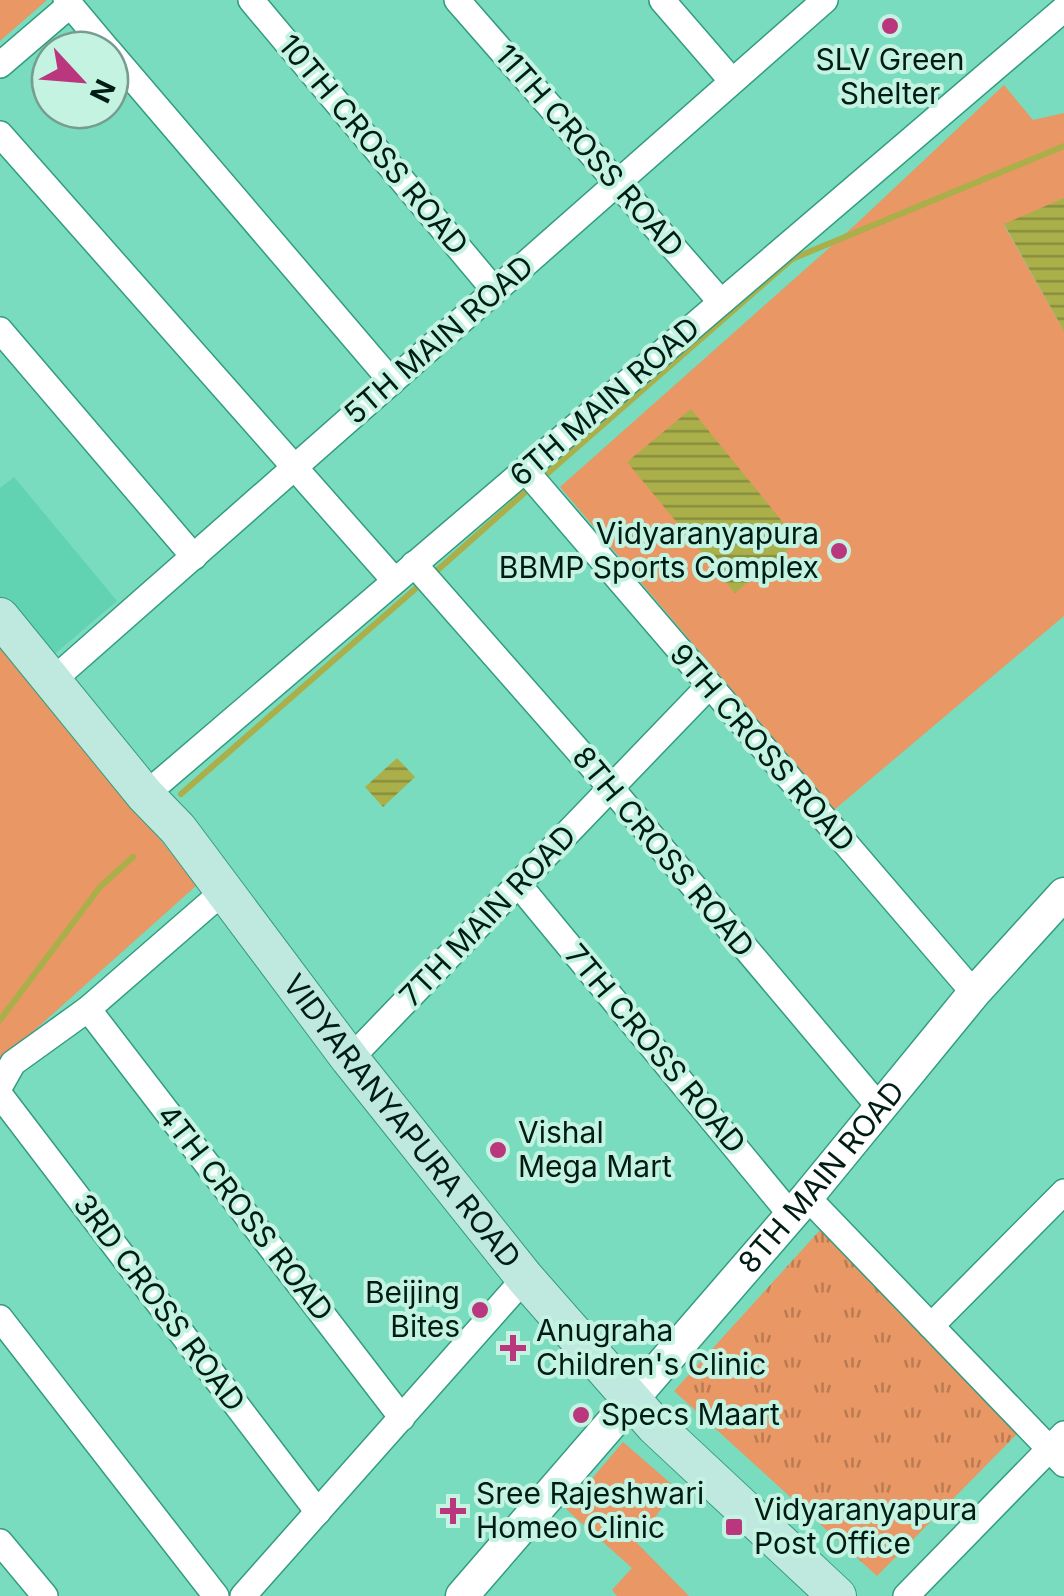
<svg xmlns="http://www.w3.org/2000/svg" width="1064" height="1596" viewBox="0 0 1064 1596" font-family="Inter,sans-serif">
	<defs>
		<pattern id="grass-tufts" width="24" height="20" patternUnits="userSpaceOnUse" patternTransform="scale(2.5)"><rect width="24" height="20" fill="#e89765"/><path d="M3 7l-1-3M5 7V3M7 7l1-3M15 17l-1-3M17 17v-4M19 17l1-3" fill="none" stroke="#ba7b52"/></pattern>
		<pattern id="water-rules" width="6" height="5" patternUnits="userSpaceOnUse" patternTransform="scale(2.5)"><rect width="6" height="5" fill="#aaaf4a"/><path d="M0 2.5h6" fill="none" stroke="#888e3c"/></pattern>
	</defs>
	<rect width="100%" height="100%" fill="#79dcbe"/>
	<!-- built -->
	<polygon fill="#62d3b2" points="14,477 117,601 44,663 0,611 0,488"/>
	<!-- grass -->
	<polygon fill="url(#grass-tufts)" points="821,1229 1020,1431 877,1576 674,1391"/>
	<!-- green -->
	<g fill="#e89765">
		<polygon points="0,0 47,0 0,41"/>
		<polygon points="1004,85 1033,120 1064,113 1064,198 1004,225 1064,331 1064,616 834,810 560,487 855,225"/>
		<polygon points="0,642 197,885 8,1054 0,1068"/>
		<polygon points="623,1442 676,1488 637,1543 689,1596 617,1596 612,1590 632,1568 566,1509"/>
	</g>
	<!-- water -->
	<g fill="url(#water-rules)">
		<polygon points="1064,198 1064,331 1004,224"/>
		<polygon points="691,409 798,541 735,593 627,462"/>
		<polygon points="397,758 415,777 383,807 365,787"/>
	</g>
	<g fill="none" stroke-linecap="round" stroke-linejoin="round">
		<!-- stream -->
		<g stroke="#aaaf4a" stroke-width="6">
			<polyline points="541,479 792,259 1064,146"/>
			<polyline points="432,575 531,487"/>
			<polyline points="181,794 422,583"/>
			<polyline points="0,1020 100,887 133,857"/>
		</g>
		<defs>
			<g id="minor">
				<polyline points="66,0 108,50"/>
				<polyline points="251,0 495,291"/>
				<polyline points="457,0 721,302"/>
				<polyline points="662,0 732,81"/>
				<polyline points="110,52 392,382"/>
				<polyline points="0,65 70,5"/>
				<polyline points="0,134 395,581"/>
				<polyline points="0,330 194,557"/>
				<polyline points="525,470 974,993"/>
				<polyline points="414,564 611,788 881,1109"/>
				<polyline points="52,681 825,0"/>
				<polyline points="145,795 1064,9"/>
				<polyline points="518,884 791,1215"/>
				<polyline points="88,1009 402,1418"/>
				<polyline points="350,1059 709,686"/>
				<polyline points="0,1086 13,1063 88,1009 225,890"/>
				<polyline points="0,1095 318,1512"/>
				<polyline points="807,1197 1064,1464"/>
				<polyline points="0,1318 216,1596"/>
				<polyline points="931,1326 1064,1192"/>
				<polyline points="0,1542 45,1596"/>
				<polyline points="243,1596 525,1278"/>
				<polyline points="906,1596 1064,1434"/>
			</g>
			<g id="tertiary">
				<path id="s1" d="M462 1596 807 1197 974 993 1064 894"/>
			</g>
			<g id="secondary">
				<path id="s2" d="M0 617 145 795 178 829 350 1059 525 1278 655 1426 837 1596"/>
			</g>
		</defs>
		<!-- minor casing -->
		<use href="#minor" stroke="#339c80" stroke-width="28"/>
		<!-- tertiary casing -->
		<use href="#tertiary" stroke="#339c80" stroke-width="35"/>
		<!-- secondary casing -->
		<use href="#secondary" stroke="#339c80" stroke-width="40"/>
		<!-- minor -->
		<use href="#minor" stroke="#fff" stroke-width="25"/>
		<!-- tertiary -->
		<use href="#tertiary" stroke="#fff" stroke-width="32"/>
		<!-- secondary -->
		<use href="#secondary" stroke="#bfe8de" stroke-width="38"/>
	</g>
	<!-- markers -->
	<g fill="#ba377d" stroke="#c5f3e2" stroke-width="4">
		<circle cx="890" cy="26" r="10"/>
		<circle cx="839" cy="551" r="10"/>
		<circle cx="498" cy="1150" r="10"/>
		<circle cx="480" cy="1310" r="10"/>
		<path d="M508 1333h10v10h10v10h-10v10h-10v-10h-10v-10h10z"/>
		<circle cx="581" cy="1415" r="10"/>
		<path d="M448 1496h10v10h10v10h-10v10h-10v-10h-10v-10h10z"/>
		<rect x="724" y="1517" width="20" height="20" rx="5"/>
	</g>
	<g text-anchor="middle" stroke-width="8" stroke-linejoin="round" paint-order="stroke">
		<!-- poi labels -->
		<g font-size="30" fill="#001d15" stroke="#c5f3e2" text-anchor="start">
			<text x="890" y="70" text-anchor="middle">SLV Green<tspan x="890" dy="34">Shelter</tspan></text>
			<text x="819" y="544" text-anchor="end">Vidyaranyapura<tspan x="819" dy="34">BBMP Sports Complex</tspan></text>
			<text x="518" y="1143">Vishal<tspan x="518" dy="34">Mega Mart</tspan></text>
			<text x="460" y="1303" text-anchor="end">Beijing<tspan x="460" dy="34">Bites</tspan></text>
			<text x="536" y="1341">Anugraha<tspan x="536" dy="34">Children's Clinic</tspan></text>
			<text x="601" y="1425">Specs Maart</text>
			<text x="476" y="1504">Sree Rajeshwari<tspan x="476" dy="34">Homeo Clinic</tspan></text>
			<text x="754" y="1520">Vidyaranyapura<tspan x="754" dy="34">Post Office</tspan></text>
		</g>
		<!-- street labels -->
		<g font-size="30" fill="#001d15" stroke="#c5f3e2">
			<text transform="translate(373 145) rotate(50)" y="10">10TH CROSS ROAD</text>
			<text transform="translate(589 151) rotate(49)" y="10">11TH CROSS ROAD</text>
			<text transform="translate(439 340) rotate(-41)" y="10">5TH MAIN ROAD</text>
			<text transform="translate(605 402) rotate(-41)" y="10">6TH MAIN ROAD</text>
			<text transform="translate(762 748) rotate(49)" y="10">9TH CROSS ROAD</text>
			<text transform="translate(663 852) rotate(50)" y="10">8TH CROSS ROAD</text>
			<text transform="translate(488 916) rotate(-46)" y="10">7TH MAIN ROAD</text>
			<text transform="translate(655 1049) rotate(50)" y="10">7TH CROSS ROAD</text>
			<text dy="10" stroke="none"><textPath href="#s2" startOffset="645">VIDYARANYAPURA ROAD</textPath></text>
			<text dy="10" stroke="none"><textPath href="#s1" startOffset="552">8TH MAIN ROAD</textPath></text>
			<text transform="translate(245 1213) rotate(52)" y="10">4TH CROSS ROAD</text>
			<text transform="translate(159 1303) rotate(53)" y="10">3RD CROSS ROAD</text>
		</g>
	</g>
	<!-- north arrow -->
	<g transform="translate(80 80) rotate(116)"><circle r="48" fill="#c5f3e2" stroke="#769d90" stroke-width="2.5"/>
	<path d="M0-8L18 38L0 25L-18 38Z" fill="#ba377d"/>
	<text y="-15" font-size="28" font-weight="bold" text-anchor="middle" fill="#001d15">N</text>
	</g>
</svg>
